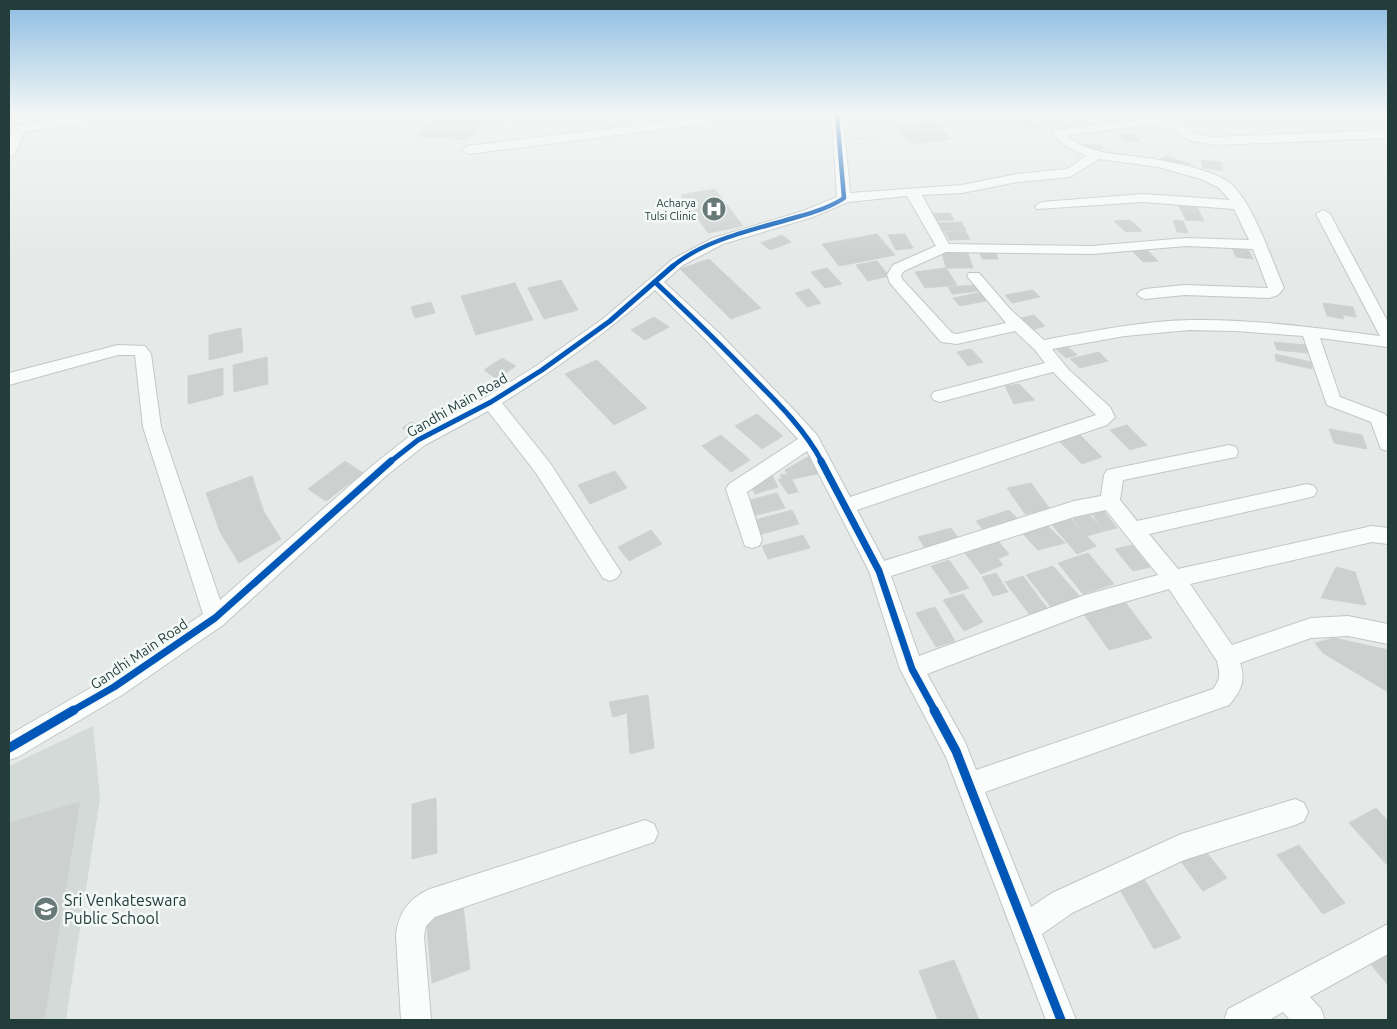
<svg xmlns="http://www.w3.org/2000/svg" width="1397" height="1029" viewBox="0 0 1397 1029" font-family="Ubuntu,sans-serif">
	<rect width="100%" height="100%" fill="#e5eae9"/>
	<!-- built -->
	<polygon fill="#d3dbd9" points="93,726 100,798 66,1020 9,1020 9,766"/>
	<!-- building -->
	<g fill="#ccd1d0" stroke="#ced3d2">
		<polygon points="436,114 492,114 468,140 415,136"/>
		<polygon points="1119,114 1130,114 1137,120 1127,121"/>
		<polygon points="1083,118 1090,123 1080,124 1073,119"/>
		<polygon points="1030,119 1041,128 1028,130 1018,121"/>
		<polygon points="933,120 951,139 911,144 894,125"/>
		<polygon points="1064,121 1068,125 1051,127 1046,123"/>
		<polygon points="1133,134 1139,141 1124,142 1119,135"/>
		<polygon points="1100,144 1104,148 1088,150 1083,145"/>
		<polygon points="1165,156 1191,164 1187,169 1160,160"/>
		<polygon points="1201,160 1221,162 1223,171 1203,168"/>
		<polygon points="715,189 743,226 708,233 681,195"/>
		<polygon points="1179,206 1197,207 1204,221 1186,220"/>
		<polygon points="950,213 954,220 932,221 928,214"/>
		<polygon points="1130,220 1142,231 1126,232 1114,221"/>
		<polygon points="1173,220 1183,221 1188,233 1177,232"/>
		<polygon points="961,222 966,230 940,231 936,223"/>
		<polygon points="965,231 970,239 950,240 945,232"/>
		<polygon points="877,234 895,255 839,266 822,244"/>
		<polygon points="905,234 913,248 896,250 888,235"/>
		<polygon points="782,235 791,242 770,250 761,243"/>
		<polygon points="1142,245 1158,261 1143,262 1128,247"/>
		<polygon points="1231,246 1247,247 1253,259 1236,257"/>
		<polygon points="979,249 995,250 998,259 982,259"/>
		<polygon points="941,250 967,250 973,268 946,268"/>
		<polygon points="709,259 761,308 731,319 680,269"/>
		<polygon points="877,261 889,276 868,281 856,265"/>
		<polygon points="827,268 842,284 825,288 811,272"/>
		<polygon points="946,268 957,285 925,288 915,272"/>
		<polygon points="561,280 578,310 544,319 528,288"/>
		<polygon points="515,283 533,320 476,335 461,296"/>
		<polygon points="976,285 980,291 952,294 948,287"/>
		<polygon points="809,289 821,303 807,307 795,293"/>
		<polygon points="1033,290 1040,297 1012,303 1005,295"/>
		<polygon points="983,292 990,300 960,306 953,298"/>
		<polygon points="431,302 435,313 415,318 411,307"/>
		<polygon points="1323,303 1353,307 1356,317 1342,315 1344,319 1327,316"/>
		<polygon points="1034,315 1045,326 1032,330 1021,318"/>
		<polygon points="654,317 669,327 645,340 631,330"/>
		<polygon points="241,328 243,352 209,360 209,335"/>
		<polygon points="1274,342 1305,345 1308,353 1277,350"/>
		<polygon points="1067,346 1077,355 1066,358 1056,349"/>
		<polygon points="971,349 983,362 968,366 957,352"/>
		<polygon points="1099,352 1108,361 1080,368 1070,359"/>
		<polygon points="1275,354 1311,362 1312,369 1276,361"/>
		<polygon points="267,357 268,384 234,392 233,365"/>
		<polygon points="502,358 516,366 497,379 484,370"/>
		<polygon points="597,360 647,408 614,425 565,374"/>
		<polygon points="223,368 223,395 188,404 188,376"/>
		<polygon points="1019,384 1035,400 1014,404 1005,386"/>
		<polygon points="757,414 783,436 762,449 735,426"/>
		<polygon points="411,422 419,426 410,432 402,428"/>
		<polygon points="1127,425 1147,445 1130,450 1110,430"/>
		<polygon points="1329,429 1362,435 1367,449 1334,443"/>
		<polygon points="1079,434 1102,457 1082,464 1059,441"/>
		<polygon points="721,435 750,460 731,472 702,446"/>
		<polygon points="813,454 822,473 792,479 798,492 788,494 778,479 782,479 780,475 787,474 785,470"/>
		<polygon points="345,461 363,473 326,501 308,489"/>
		<polygon points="615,471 627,488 590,504 578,485"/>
		<polygon points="771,473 778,487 755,494 749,483"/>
		<polygon points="252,476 264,512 281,539 239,563 220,532 206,493"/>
		<polygon points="1031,483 1050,509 1025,514 1007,488"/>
		<polygon points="777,493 785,508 749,517 742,502"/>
		<polygon points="792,510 799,524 758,535 751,521"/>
		<polygon points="1009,510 1018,519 984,531 976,521"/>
		<polygon points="1104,511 1117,528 1104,531 1092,514"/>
		<polygon points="1089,514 1104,531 1087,536 1073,519"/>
		<polygon points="1071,519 1096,546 1077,554 1052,525"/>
		<polygon points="1048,526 1065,543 1038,550 1023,534"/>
		<polygon points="951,528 959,539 925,548 918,537"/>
		<polygon points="651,530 662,544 629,561 618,547"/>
		<polygon points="803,535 810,548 768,559 762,546"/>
		<polygon points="998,541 1009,554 998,559 1003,565 981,574 965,553"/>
		<polygon points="1132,545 1150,567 1133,571 1115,549"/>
		<polygon points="1088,553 1114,584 1083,594 1058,563"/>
		<polygon points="949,560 969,588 951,594 931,566"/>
		<polygon points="1053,566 1080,597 1052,608 1026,575"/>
		<polygon points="1336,567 1355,572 1366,605 1321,598"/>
		<polygon points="996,573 1008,592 993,596 982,577"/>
		<polygon points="1023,576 1047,608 1030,615 1005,582"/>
		<polygon points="963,594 983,622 964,631 943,600"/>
		<polygon points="1125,602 1152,638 1109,650 1083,613"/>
		<polygon points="935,607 955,641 936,647 916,613"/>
		<polygon points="1334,638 1388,650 1388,692 1323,653 1315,643"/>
		<polygon points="648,695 654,748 630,754 627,713 613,717 609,702"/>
		<polygon points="436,798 437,853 412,859 412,804"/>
		<polygon points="80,802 44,1020 9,1020 9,823"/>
		<polygon points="1376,808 1388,821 1388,866 1349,823"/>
		<polygon points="1299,845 1345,903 1323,914 1277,855"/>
		<polygon points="1203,848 1227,878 1203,891 1179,859"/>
		<polygon points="1144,879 1181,938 1154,949 1119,888"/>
		<polygon points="463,904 470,969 432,983 426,917"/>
		<polygon points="1388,952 1388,983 1387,984 1369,962"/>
		<polygon points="954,960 979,1020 938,1020 919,971"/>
	</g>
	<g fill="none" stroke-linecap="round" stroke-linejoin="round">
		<defs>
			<g id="minor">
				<polygon points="94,114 124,114 118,117 24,132 15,154 9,158 9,137 16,126"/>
				<polygon points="727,114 763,114 757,117 468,154 462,150 468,146"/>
				<path d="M832 114H851L843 118 850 193 962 185 1017 174 1067 169 1086 156 1064 145 1052 133 1054 130 1160 117 1158 114H1171L1196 134 1214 137 1388 130V138L1214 145 1188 140 1167 123 1067 135C1085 152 1108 153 1131 156 1155 158 1213 169 1230 183 1254 204 1271 259 1284 288L1278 295 1269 298 1185 295 1145 299 1140 297 1137 294 1140 291 1145 289 1185 285 1268 288 1253 249 1186 246 1092 254 946 252 904 271 901 275 902 279 952 333 957 334 1006 323 967 276 969 273H979L1011 310 1044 340C1093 331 1142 321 1191 320 1254 319 1317 328 1380 336L1316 214 1323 210 1330 214 1388 322V347L1320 338 1340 397 1385 414 1388 419V451L1381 449 1371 422 1327 405 1303 336 1236 331 1189 330 1125 336 1052 349 1068 369 1110 407 1115 417 1107 425 857 510 884 561 1074 501 1101 496 1104 475 1107 470 1229 445 1236 447 1238 452 1236 457 1123 480 1120 500 1137 521 1307 484 1314 486 1317 491 1314 496 1307 498 1149 534 1178 569 1372 526 1388 528V544L1372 542 1190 584 1232 645 1311 618 1348 616 1388 624V644L1348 636 1311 638 1240 663C1246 681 1241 691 1229 705L985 792 1031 907 1052 893 1181 834 1295 799 1304 803 1308 812 1304 821 1295 825 1184 860 1072 913 1042 934 1076 1020H1046L946 757 900 669 869 571 807 451 747 492 762 540 759 546 752 548 745 546 726 489 729 484 798 439 707 341 655 290C607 332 556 369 502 403L550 463 617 566 621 572 617 578 610 581 603 578 536 473 488 411 425 445 387 475 223 625 122 695 18 757 9 760V735L106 679 203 614 143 427 135 355H118L9 385V373L118 345 145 346 151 354 161 427 220 600 373 465 411 435 485 398 536 366 604 318 673 259 713 238 803 211 837 197ZM1099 159 1158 167 1201 179 1219 188 1230 200 1143 194 1042 202 1035 206 1037 209 1143 202 1234 209 1249 240 1186 238 1092 246 949 244 922 195 962 193 1017 182 1070 177ZM907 196 936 246 893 265 887 275 890 283 941 342 957 344 1015 331 1035 350 1045 363 934 392 931 396 934 400 940 402 1053 372 1096 415 850 497 817 435 794 410 719 333 664 282 683 265 723 244 813 217 848 202ZM1106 510 1158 575 1085 595 919 656 891 576 1074 517ZM1169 589 1217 661C1220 673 1221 679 1213 689L976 770 965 742 927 674 1087 613Z"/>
				<path d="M645 820 654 824 658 833 654 842 435 917 426 926 424 936 431 1020H401L396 936C398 913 409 898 430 889Z"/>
				<polygon points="1388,924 1388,954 1310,997 1321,1009 1325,1020 1290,1020 1283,1012 1269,1020 1224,1020 1228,1009"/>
			</g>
		</defs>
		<!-- minor casing -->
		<use href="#minor" stroke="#c2c7c6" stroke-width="2"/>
		<!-- path -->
		<polyline stroke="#c1cac9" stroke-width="2" stroke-dasharray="2 2.5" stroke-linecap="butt" points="852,139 879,137"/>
		<!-- minor -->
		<use href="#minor" fill="#fbfcfc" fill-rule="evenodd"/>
		<defs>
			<path id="cycleway-far3" d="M672 267C704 239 757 229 797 217 812 213 831 207 844 198L837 115 845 114"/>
			<g id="cycleway-far2">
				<path d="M655 282C689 314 722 346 754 379 780 405 805 430 822 462"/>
				<polyline points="390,462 418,440 491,402 542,370 610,321 673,266"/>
			</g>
			<g id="cycleway-far1">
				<polyline points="821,461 879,571 912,669 935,711"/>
				<polyline points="72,711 114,687 215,618 391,461"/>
			</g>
			<g id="cycleway">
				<polyline points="934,710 956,751 1061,1020"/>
				<polyline points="9,748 74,710"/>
			</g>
		</defs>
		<!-- cycleway-far3 casing -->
		<use href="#cycleway-far3" stroke="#f3f9f7" stroke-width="6"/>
		<!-- cycleway-far2 casing -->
		<use href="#cycleway-far2" stroke="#f3f9f7" stroke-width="8"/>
		<!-- cycleway-far1 casing -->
		<use href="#cycleway-far1" stroke="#f3f9f7" stroke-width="10"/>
		<!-- cycleway casing -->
		<use href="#cycleway" stroke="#f3f9f7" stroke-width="12"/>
		<!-- cycleway-far3 -->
		<use href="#cycleway-far3" stroke="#0057b8" stroke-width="4.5"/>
		<!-- cycleway-far2 -->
		<use href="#cycleway-far2" stroke="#0057b8" stroke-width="5"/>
		<!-- cycleway-far1 -->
		<use href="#cycleway-far1" stroke="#0057b8" stroke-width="7"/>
		<!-- cycleway -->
		<use href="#cycleway" stroke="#0057b8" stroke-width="9"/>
	</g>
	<!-- sky -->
	<linearGradient id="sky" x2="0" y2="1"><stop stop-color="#8dbce2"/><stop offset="0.44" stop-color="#f3f6f5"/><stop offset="1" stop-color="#f3f6f5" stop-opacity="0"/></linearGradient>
	<rect width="1397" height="258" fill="url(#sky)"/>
	<!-- icons -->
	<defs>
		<symbol id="hospital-disc" viewBox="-11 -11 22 22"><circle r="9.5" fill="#677a78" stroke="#f3f9f7"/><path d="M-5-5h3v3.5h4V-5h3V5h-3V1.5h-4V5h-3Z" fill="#fff"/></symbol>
		<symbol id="school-disc" viewBox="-11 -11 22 22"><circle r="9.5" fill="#677a78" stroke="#f3f9f7"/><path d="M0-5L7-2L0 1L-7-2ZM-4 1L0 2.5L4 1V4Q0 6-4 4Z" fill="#fff"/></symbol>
	</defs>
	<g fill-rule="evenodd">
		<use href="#hospital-disc" x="700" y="195" width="28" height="28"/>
		<use href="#school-disc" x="32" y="895" width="28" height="28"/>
	</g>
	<g text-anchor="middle" stroke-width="5" stroke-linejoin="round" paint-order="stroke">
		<!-- far-poi labels -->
		<g font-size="11" fill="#233d3b" stroke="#f3f9f7" text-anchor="end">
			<text x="696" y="207">Acharya<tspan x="696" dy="13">Tulsi Clinic</tspan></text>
		</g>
		<!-- street labels -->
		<g font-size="14" fill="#233d3b" stroke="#f3f9f7">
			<text transform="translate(457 405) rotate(-30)" y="5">Gandhi Main Road</text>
			<text transform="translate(139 654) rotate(-34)" y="5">Gandhi Main Road</text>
		</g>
		<!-- near-poi labels -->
		<g font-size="16" fill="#233d3b" stroke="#f3f9f7" text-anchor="start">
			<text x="64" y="906">Sri Venkateswara<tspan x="64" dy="18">Public School</tspan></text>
		</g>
	</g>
	<!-- border -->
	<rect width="1397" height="1029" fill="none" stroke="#233d3b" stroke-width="20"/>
</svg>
